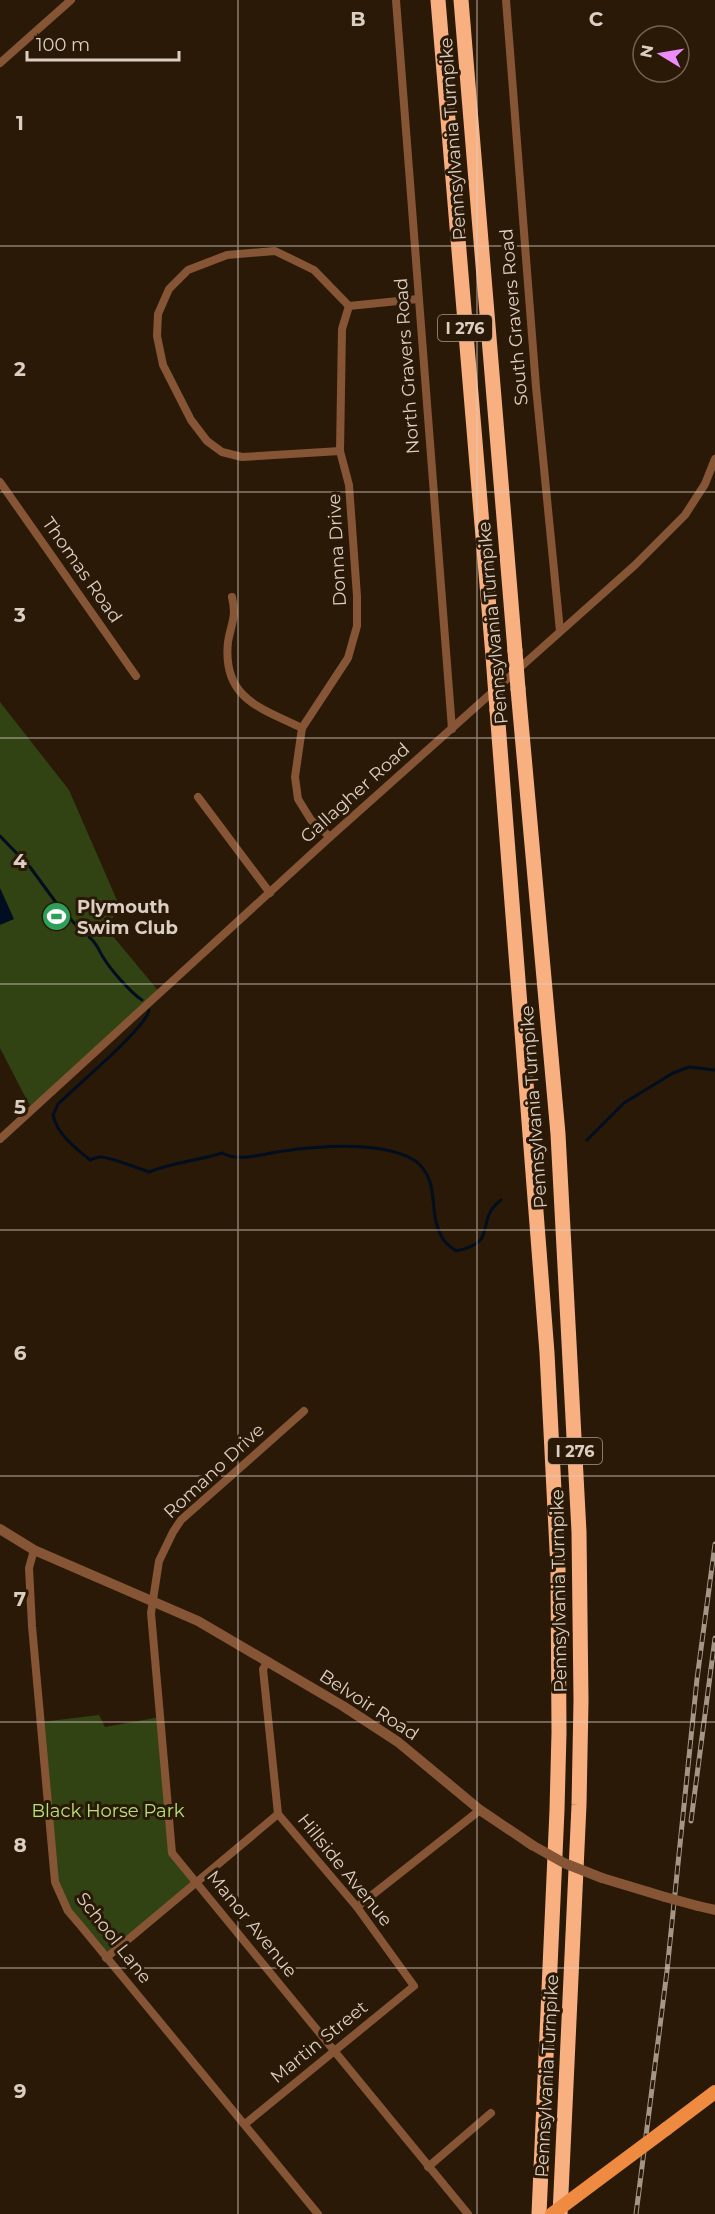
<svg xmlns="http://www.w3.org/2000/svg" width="715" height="2214" viewBox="0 0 715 2214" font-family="Montserrat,sans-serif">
	<rect width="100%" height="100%" fill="#2a1906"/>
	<!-- green -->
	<g fill="#314313">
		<polygon points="0,702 69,790 119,905 107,929 160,993 32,1110 0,1048"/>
		<polygon points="99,1715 105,1727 160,1717 172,1853 197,1882 106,1958 68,1911 55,1882 41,1722"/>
	</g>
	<!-- water -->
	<polygon fill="#000e20" points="0,888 14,919 0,925"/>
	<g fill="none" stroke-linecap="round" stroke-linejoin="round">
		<!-- stream -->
		<g stroke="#000e20" stroke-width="3">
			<polyline points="0,836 30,867 60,908 76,925"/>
			<path d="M89 937C97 943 98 949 103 957 110 969 131 993 142 1000"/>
			<path d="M149 1010C148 1026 74 1088 58 1104L53 1115C57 1134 75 1148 90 1160 93 1159 96 1157 100 1157 106 1156 141 1169 149 1172 173 1162 197 1161 222 1153 239 1163 265 1153 284 1151 319 1146 389 1140 418 1163 441 1184 427 1214 443 1239 446 1244 452 1248 456 1251 501 1242 473 1221 501 1200"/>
			<polyline points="587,1140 624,1103 673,1073 689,1067 715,1070"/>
		</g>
		<!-- minor -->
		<g stroke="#855535" stroke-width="8">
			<polyline points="396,0 452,729"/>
			<polyline points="506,0 536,387 560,631"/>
			<polyline points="0,63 71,0"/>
			<polyline points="340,451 242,457 222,452 207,441 191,420 163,365 157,336 158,314 169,289 188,270 227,255 275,251 314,270 349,306"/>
			<polyline points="0,482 136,676"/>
			<path d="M232 597C237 618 231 623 228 642 222 698 260 708 302 728"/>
			<polyline points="198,797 270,893"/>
			<polyline points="330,837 311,820 298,799 295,777 302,728 348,658 357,626 357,596 349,485 340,451 342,329 349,306 418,299"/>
			<polyline points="0,1139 330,837 635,565 685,515 705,484 715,459"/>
			<polyline points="304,1411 181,1520 173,1532 159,1561 151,1613 172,1853 468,2214"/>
			<polyline points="34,1550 29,1568 32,1626 55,1882 68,1911 80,1925 318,2214"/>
			<polyline points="357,1907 480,1810"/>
			<polyline points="106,1958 278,1814"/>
			<polyline points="245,2124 414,1986 357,1907 278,1814 263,1669 268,1661"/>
			<polyline points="428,2167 491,2113"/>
		</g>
		<!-- tertiary -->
		<g stroke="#855535" stroke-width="10">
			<polyline points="0,1529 34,1550 198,1621 343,1706 398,1742 480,1810 532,1845"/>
			<polyline points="602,1878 665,1897"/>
			<polyline points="698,1906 715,1910"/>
		</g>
		<!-- primary -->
		<polyline stroke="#ef8a41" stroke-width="14" points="666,2129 715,2092"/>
		<!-- motorway -->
		<g stroke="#f9b081" stroke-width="15">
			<polyline points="438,0 493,656"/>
			<polyline points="461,0 515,651"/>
			<polyline points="518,689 558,1134 579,1532 581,1701 579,1805 560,2214"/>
			<polyline points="497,710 547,1353 558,1569 559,1733 557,1810 539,2214"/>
		</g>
		<defs>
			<g id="rail">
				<polyline points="691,1821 715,1638"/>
				<polyline points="636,2214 667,1971 697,1679 715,1544"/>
			</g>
		</defs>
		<!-- rail casing -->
		<use href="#rail" stroke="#a39587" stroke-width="5"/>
		<!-- rail -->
		<use href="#rail" stroke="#2a1906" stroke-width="3" stroke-dasharray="9" stroke-linecap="butt"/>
		<!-- tertiary-bridge -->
		<g stroke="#855535" stroke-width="10">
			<polyline points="532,1845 564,1863 602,1878"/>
			<polyline points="665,1897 698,1906"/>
		</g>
		<!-- primary-bridge -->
		<polyline stroke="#ef8a41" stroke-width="14" points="552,2214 666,2129"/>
		<!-- motorway-bridge -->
		<g stroke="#f9b081" stroke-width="15">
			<polyline points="515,651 518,689"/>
			<polyline points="493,656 497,710"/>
		</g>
	</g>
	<!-- grid -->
	<path fill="none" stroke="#dbcfc4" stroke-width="1.5" stroke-opacity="0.55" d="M238 0V2214M477 0V2214M0 246H715M0 492H715M0 738H715M0 984H715M0 1230H715M0 1476H715M0 1722H715M0 1968H715"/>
	<!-- icons -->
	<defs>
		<symbol id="stadium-disc" viewBox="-11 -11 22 22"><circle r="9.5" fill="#2e9e5b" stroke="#2a1906"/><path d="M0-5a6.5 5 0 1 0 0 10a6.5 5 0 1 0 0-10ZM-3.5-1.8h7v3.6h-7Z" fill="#fff"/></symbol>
	</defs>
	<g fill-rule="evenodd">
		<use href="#stadium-disc" x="40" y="900" width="33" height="33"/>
	</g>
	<g text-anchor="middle" stroke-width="6" stroke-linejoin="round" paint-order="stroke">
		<!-- shield labels -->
		<g fill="#2a1906" stroke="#a6988b" stroke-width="1.5">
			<rect x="438" y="315" width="54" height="26" rx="4.5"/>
			<rect x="548" y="1438" width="54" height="26" rx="4.5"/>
		</g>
		<g font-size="16" font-weight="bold" fill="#dbcfc4">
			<text x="465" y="334">I 276</text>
			<text x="575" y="1457">I 276</text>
		</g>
		<!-- street labels -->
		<g font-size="18" fill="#dbcfc4" stroke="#2a1906">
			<text transform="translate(453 139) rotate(-94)" y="6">Pennsylvania Turnpike</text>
			<text transform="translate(514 317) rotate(-95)" y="6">South Gravers Road</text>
			<text transform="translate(407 366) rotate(-94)" y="6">North Gravers Road</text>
			<text transform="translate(337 550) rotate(-93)" y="6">Donna Drive</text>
			<text transform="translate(82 570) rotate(55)" y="6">Thomas Road</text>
			<text transform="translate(493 623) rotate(-95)" y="6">Pennsylvania Turnpike</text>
			<text transform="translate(355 793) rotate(-42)" y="6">Gallagher Road</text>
			<text transform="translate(534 1107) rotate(-94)" y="6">Pennsylvania Turnpike</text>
			<text transform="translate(214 1471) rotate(-43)" y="6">Romano Drive</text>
			<text transform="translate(559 1591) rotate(-91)" y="6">Pennsylvania Turnpike</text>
			<text transform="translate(369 1705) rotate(33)" y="6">Belvoir Road</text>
			<text transform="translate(345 1870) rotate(51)" y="6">Hillside Avenue</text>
			<text transform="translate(252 1924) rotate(51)" y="6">Manor Avenue</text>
			<text transform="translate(114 1938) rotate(52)" y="6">School Lane</text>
			<text transform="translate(319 2042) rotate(-39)" y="6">Martin Street</text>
			<text transform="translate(547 2076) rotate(-87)" y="6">Pennsylvania Turnpike</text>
		</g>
		<!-- poi labels -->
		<g font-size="18" font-weight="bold" fill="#dbcfc4" stroke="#2a1906" text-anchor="start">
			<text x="77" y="913">Plymouth<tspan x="77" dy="21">Swim Club</tspan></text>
		</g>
		<!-- park labels -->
		<g font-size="18" fill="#b6e375" stroke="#2a1906">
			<text x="108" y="1817">Black Horse Park</text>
		</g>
	</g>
	<g font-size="20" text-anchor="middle" font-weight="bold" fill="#dbcfc4" stroke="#2a1906" stroke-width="6" stroke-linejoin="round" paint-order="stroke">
		<text x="358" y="26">B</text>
		<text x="596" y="26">C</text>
		<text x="20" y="130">1</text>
		<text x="20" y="376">2</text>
		<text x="20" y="622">3</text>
		<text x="20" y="868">4</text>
		<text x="20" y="1114">5</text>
		<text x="20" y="1360">6</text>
		<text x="20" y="1606">7</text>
		<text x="20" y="1852">8</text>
		<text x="20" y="2098">9</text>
	</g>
	<!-- north arrow -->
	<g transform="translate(661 54) rotate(281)"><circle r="28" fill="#2a1906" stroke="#716252" stroke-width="1.5"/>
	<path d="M0-4.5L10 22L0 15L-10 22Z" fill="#ed8cf9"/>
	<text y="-9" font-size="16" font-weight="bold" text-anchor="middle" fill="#dbcfc4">N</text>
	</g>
	<!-- scale -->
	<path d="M27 51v9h152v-9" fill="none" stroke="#dbcfc4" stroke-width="3"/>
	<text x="36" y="51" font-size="18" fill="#dbcfc4" stroke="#2a1906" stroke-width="4.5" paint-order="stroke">100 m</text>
</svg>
